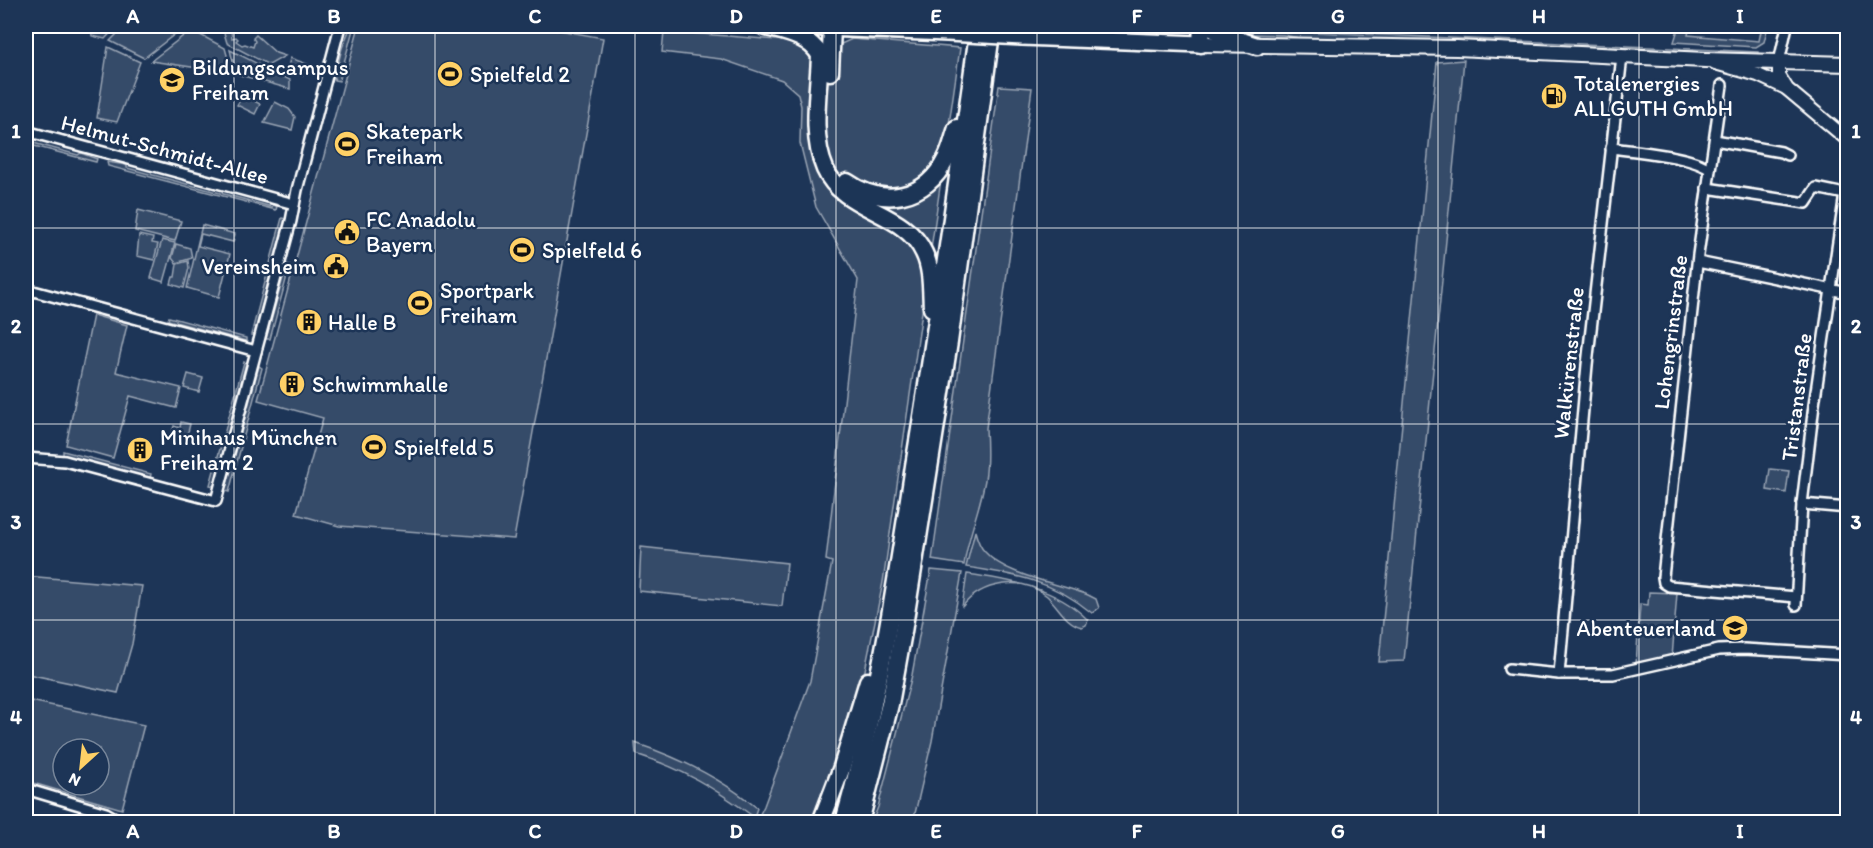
<svg xmlns="http://www.w3.org/2000/svg" width="1873" height="848" viewBox="0 0 1873 848" font-family="Itim,sans-serif">
	<rect width="100%" height="100%" fill="#1d3557"/>
	<filter id="ink" filterUnits="userSpaceOnUse"><feTurbulence type="fractalNoise" baseFrequency=".0167" numOctaves="2"/><feDisplacementMap in="SourceGraphic" scale="12" xChannelSelector="R" yChannelSelector="G"/><feConvolveMatrix kernelMatrix="1 2 1 2 8 2 1 2 1" color-interpolation-filters="sRGB"/></filter>
	<g filter="url(#ink)">
		<!-- green -->
		<g fill="#364b69" stroke="#9aa5b4" stroke-width="1.5" fill-rule="evenodd">
			<polygon points="91,26 117,26 105,39 92,36"/>
			<polygon points="125,26 184,27 144,58 110,41"/>
			<polygon points="222,26 231,29 232,38 236,37 238,39 236,41 242,45 245,44 253,47 255,41 253,38 256,35 276,53 285,56 269,65 227,43"/>
			<polygon points="351,26 354,26 339,81 334,80 342,48"/>
			<polygon points="359,26 537,26 603,38 514,539 339,526 296,514 323,418 258,400"/>
			<polygon points="1216,26 1266,26 1295,31 1758,52 1758,54 1580,46 1305,39 1283,35 1246,34"/>
			<polygon points="1679,26 1690,26 1688,35 1759,41 1762,26 1768,26 1764,42 1756,47 1674,42"/>
			<polygon points="191,30 225,48 232,73 151,61"/>
			<polygon points="664,31 839,45 852,39 960,48 883,582 862,685 816,822 756,822 764,806 810,681 832,562 826,560 858,280 816,207 800,143 801,106 798,94 782,80 721,59 662,52"/>
			<polygon points="108,47 140,62 117,122 97,118"/>
			<polygon points="230,50 290,80 290,89 236,74"/>
			<polygon points="290,58 307,64 303,75 289,75 288,68"/>
			<polygon points="1464,60 1404,661 1379,662 1437,62"/>
			<path d="M999 86 1032 88 986 428C987 445 988 463 985 480 980 509 968 536 964 565L932 560Z"/>
			<polygon points="243,95 260,104 255,114 237,105"/>
			<polygon points="275,102 289,109 295,117 292,130 264,123"/>
			<polygon points="26,141 78,155 81,153 97,159 96,162 26,144"/>
			<polygon points="107,162 127,165 127,168 272,207 273,205 277,206 276,210 108,166"/>
			<polygon points="138,210 181,221 175,241 135,231"/>
			<polygon points="282,218 285,219 254,335 251,335"/>
			<polygon points="202,225 235,234 233,242 201,234 198,246 230,254 219,297 187,288"/>
			<polygon points="139,235 153,238 152,243 158,244 154,260 137,256"/>
			<polygon points="162,240 175,243 164,282 151,278"/>
			<polygon points="176,244 190,248 192,258 176,263 172,258"/>
			<polygon points="188,261 189,268 184,288 171,284 173,277 175,277 177,264"/>
			<polygon points="287,264 290,265 270,339 266,339"/>
			<polygon points="93,315 127,325 116,372 181,388 176,408 130,396 113,458 66,445"/>
			<polygon points="169,317 246,338 246,341 168,320"/>
			<polygon points="244,362 246,363 215,482 217,483 216,487 210,485"/>
			<polygon points="259,366 262,368 229,492 225,491 225,485 227,485"/>
			<polygon points="188,374 203,378 199,392 184,388"/>
			<polygon points="181,422 190,424 185,444 170,440 174,426 180,428"/>
			<polygon points="63,451 151,474 150,478 63,455"/>
			<polygon points="1770,469 1789,471 1786,493 1767,490"/>
			<path d="M975 531C977 539 980 547 985 552 1006 576 1058 583 1088 595L1096 599 1099 608 1092 613C1054 581 1014 574 966 567Z"/>
			<polygon points="641,547 787,563 782,606 639,591"/>
			<polygon points="931,570 962,573 932,741 913,822 872,822 878,807 912,675"/>
			<path d="M967 574C1009 580 1056 587 1088 620L1086 625 1082 627C1065 623 1059 607 1047 596 1022 575 981 582 962 607Z"/>
			<polygon points="26,576 142,586 132,644 118,693 28,674 26,669"/>
			<polygon points="1649,592 1677,593 1672,658 1636,665 1640,604 1648,605"/>
			<path d="M26 700 144 725 122 809 26 781ZM63 749H99V785H63Z"/>
			<path d="M635 743C680 758 721 778 757 808L754 817C713 787 683 769 636 754Z"/>
		</g>
		<g fill="none" stroke-linecap="round" stroke-linejoin="round">
			<defs>
				<g id="minor">
					<polyline points="1779,62 1787,26"/>
					<polyline points="1722,85 1698,255 1663,577 1664,583 1669,586 1796,597"/>
					<polyline points="26,131 294,204"/>
					<polyline points="1715,140 1781,152 1787,155"/>
					<path d="M1611 148C1635 151 1691 156 1709 169"/>
					<polyline points="1707,188 1806,203 1816,188 1845,194 1814,405 1802,504 1796,605"/>
					<polyline points="1698,262 1848,293"/>
					<polyline points="26,289 256,351"/>
					<polyline points="26,458 65,461 216,501 291,221 297,190 340,26"/>
					<polyline points="1802,504 1848,508"/>
					<polyline points="1509,669 1559,674 1613,674 1719,650 1744,649 1848,655"/>
					<polyline points="1559,674 1587,365 1622,56"/>
					<polyline points="26,789 106,813 122,822"/>
				</g>
				<g id="tertiary">
					<polyline points="1779,62 1779,76 1787,89 1848,140"/>
					<polyline points="1715,63 1758,75 1786,88"/>
				</g>
				<polyline id="secondary" points="1201,44 1457,48 1705,60 1848,64"/>
				<g id="primary">
					<polyline points="776,26 947,33"/>
					<polyline points="1022,37 1201,44"/>
				</g>
				<g id="motorway">
					<path d="M763 26C784 32 808 35 820 55 819 91 810 134 825 169 844 212 905 210 924 253 932 269 931 290 932 308"/>
					<polyline points="1209,26 1224,35 1257,46"/>
					<polyline points="1201,44 1202,26"/>
					<polyline points="830,72 832,28"/>
					<path d="M847 182C882 207 926 200 946 159 951 150 953 139 957 128"/>
					<polyline points="821,822 842,767 868,681"/>
					<path d="M844 822C877 706 896 586 914 466 938 320 959 173 979 26"/>
					<polyline points="860,822 890,704 903,632 949,342 992,26"/>
				</g>
			</defs>
			<!-- minor casing -->
			<use href="#minor" stroke="#fff" stroke-width="14"/>
			<!-- tertiary casing -->
			<use href="#tertiary" stroke="#fff" stroke-width="16"/>
			<!-- secondary casing -->
			<use href="#secondary" stroke="#fff" stroke-width="18"/>
			<!-- primary casing -->
			<use href="#primary" stroke="#fff" stroke-width="20"/>
			<!-- motorway casing -->
			<use href="#motorway" stroke="#fff" stroke-width="21"/>
			<!-- minor -->
			<use href="#minor" stroke="#1d3557" stroke-width="9"/>
			<!-- tertiary -->
			<use href="#tertiary" stroke="#1d3557" stroke-width="12"/>
			<!-- secondary -->
			<use href="#secondary" stroke="#1d3557" stroke-width="14"/>
			<!-- primary -->
			<use href="#primary" stroke="#1d3557" stroke-width="15"/>
			<!-- motorway -->
			<use href="#motorway" stroke="#1d3557" stroke-width="16"/>
			<defs>
				<polyline id="primary-bridge" points="947,33 1022,37"/>
			</defs>
			<!-- primary-bridge casing -->
			<use href="#primary-bridge" stroke="#fff" stroke-width="20" stroke-linecap="butt"/>
			<!-- primary-bridge -->
			<use href="#primary-bridge" stroke="#1d3557" stroke-width="15"/>
		</g>
	</g>
	<!-- grid -->
	<path fill="none" stroke="#fff" stroke-width="1.5" stroke-opacity="0.55" d="M234 26V822M435 26V822M635 26V822M836 26V822M1037 26V822M1238 26V822M1438 26V822M1639 26V822M26 228H1848M26 424H1848M26 620H1848"/>
	<!-- icons -->
	<defs>
		<symbol id="stadium-disc" viewBox="-11 -11 22 22"><circle r="9.5" fill="#ffd166" stroke="#1d3557"/><path d="M0-5a6.5 5 0 1 0 0 10a6.5 5 0 1 0 0-10ZM-3.5-1.8h7v3.6h-7Z" fill="#111"/></symbol>
		<symbol id="school-disc" viewBox="-11 -11 22 22"><circle r="9.5" fill="#ffd166" stroke="#1d3557"/><path d="M0-5L7-2L0 1L-7-2ZM-4 1L0 2.5L4 1V4Q0 6-4 4Z" fill="#111"/></symbol>
		<symbol id="fuel-disc" viewBox="-11 -11 22 22"><circle r="9.5" fill="#ffd166" stroke="#1d3557"/><path d="M-5.5-6h7V0h2V4h1.3V-2.5L3-4.5l.8-.8L6-3V5H2.5V1h-1V6h-7ZM-4.2-4.7v3.2H.2V-4.7Z" fill="#111"/></symbol>
		<symbol id="civic-disc" viewBox="-11 -11 22 22"><circle r="9.5" fill="#ffd166" stroke="#1d3557"/><path d="M-.6-6.5H3V-4.5H.6V-3L4-1V1h2V6H-6V1h2V-1L-.6-3ZM-1.2 2.5V6h2.4V2.5Z" fill="#111"/></symbol>
		<symbol id="building-disc" viewBox="-11 -11 22 22"><circle r="9.5" fill="#ffd166" stroke="#1d3557"/><path d="M-4-6H4V6H1V3H-1V6H-4ZM-2.5-4.3h1.7v1.8h-1.7ZM.8-4.3h1.7v1.8H.8ZM-2.5-1h1.7V.8h-1.7ZM.8-1h1.7V.8H.8Z" fill="#111"/></symbol>
	</defs>
	<g fill-rule="evenodd">
		<use href="#stadium-disc" x="435" y="59" width="30" height="30"/>
		<use href="#school-disc" x="157" y="65" width="30" height="30"/>
		<use href="#fuel-disc" x="1539" y="81" width="30" height="30"/>
		<use href="#stadium-disc" x="332" y="129" width="30" height="30"/>
		<use href="#civic-disc" x="332" y="217" width="30" height="30"/>
		<use href="#stadium-disc" x="507" y="235" width="30" height="30"/>
		<use href="#civic-disc" x="321" y="251" width="30" height="30"/>
		<use href="#stadium-disc" x="405" y="288" width="30" height="30"/>
		<use href="#building-disc" x="294" y="307" width="30" height="30"/>
		<use href="#building-disc" x="277" y="369" width="30" height="30"/>
		<use href="#stadium-disc" x="359" y="432" width="30" height="30"/>
		<use href="#building-disc" x="125" y="435" width="30" height="30"/>
		<use href="#school-disc" x="1720" y="613" width="30" height="30"/>
	</g>
	<g text-anchor="middle" stroke-width="5" stroke-linejoin="round" paint-order="stroke">
		<!-- poi labels -->
		<g font-size="22" fill="#fff" stroke="#1d3557" text-anchor="start">
			<text x="192" y="75">Bildungscampus<tspan x="192" dy="25">Freiham</tspan></text>
			<text x="470" y="82">Spielfeld 2</text>
			<text x="1574" y="91">Totalenergies<tspan x="1574" dy="25">ALLGUTH GmbH</tspan></text>
			<text x="366" y="139">Skatepark<tspan x="366" dy="25">Freiham</tspan></text>
			<text x="366" y="227">FC Anadolu<tspan x="366" dy="25">Bayern</tspan></text>
			<text x="542" y="258">Spielfeld 6</text>
			<text x="316" y="274" text-anchor="end">Vereinsheim</text>
			<text x="440" y="298">Sportpark<tspan x="440" dy="25">Freiham</tspan></text>
			<text x="328" y="330">Halle B</text>
			<text x="312" y="392">Schwimmhalle</text>
			<text x="160" y="445">Minihaus München<tspan x="160" dy="25">Freiham 2</tspan></text>
			<text x="394" y="455">Spielfeld 5</text>
			<text x="1716" y="636" text-anchor="end">Abenteuerland</text>
		</g>
		<!-- street labels -->
		<g font-size="22" fill="#fff" stroke="#1d3557">
			<text transform="translate(165 149) rotate(15)" y="8">Helmut-Schmidt-Allee</text>
			<text transform="translate(1670 332) rotate(-83)" y="8">Lohengrinstraße</text>
			<text transform="translate(1568 363) rotate(-84)" y="8">Walkürenstraße</text>
			<text transform="translate(1796 397) rotate(-83)" y="8">Tristanstraße</text>
		</g>
	</g>
	<!-- margin -->
	<rect width="1873" height="848" fill="none" stroke="#1d3557" stroke-width="66"/>
	<!-- north arrow -->
	<g transform="translate(81 767) rotate(207)"><circle r="28" fill="#1d3557" stroke="#77869a" stroke-width="1.5"/>
	<path d="M0-4.5L10 22L0 15L-10 22Z" fill="#ffd166"/>
	<text y="-9" font-size="16" font-weight="bold" text-anchor="middle" fill="#ffffff">N</text>
	</g>
	<rect x="33" y="33" width="1807" height="782" fill="none" stroke="#fff" stroke-width="2"/>
	<g font-size="20" text-anchor="middle" font-weight="bold" fill="#fff">
		<text x="133" y="23">A</text>
		<text x="334" y="23">B</text>
		<text x="535" y="23">C</text>
		<text x="736" y="23">D</text>
		<text x="936" y="23">E</text>
		<text x="1137" y="23">F</text>
		<text x="1338" y="23">G</text>
		<text x="1539" y="23">H</text>
		<text x="1740" y="23">I</text>
		<text x="16" y="138">1</text>
		<text x="1856" y="138">1</text>
		<text x="16" y="333">2</text>
		<text x="1856" y="333">2</text>
		<text x="16" y="529">3</text>
		<text x="1856" y="529">3</text>
		<text x="16" y="724">4</text>
		<text x="1856" y="724">4</text>
		<text x="133" y="838">A</text>
		<text x="334" y="838">B</text>
		<text x="535" y="838">C</text>
		<text x="736" y="838">D</text>
		<text x="936" y="838">E</text>
		<text x="1137" y="838">F</text>
		<text x="1338" y="838">G</text>
		<text x="1539" y="838">H</text>
		<text x="1740" y="838">I</text>
	</g>
</svg>
